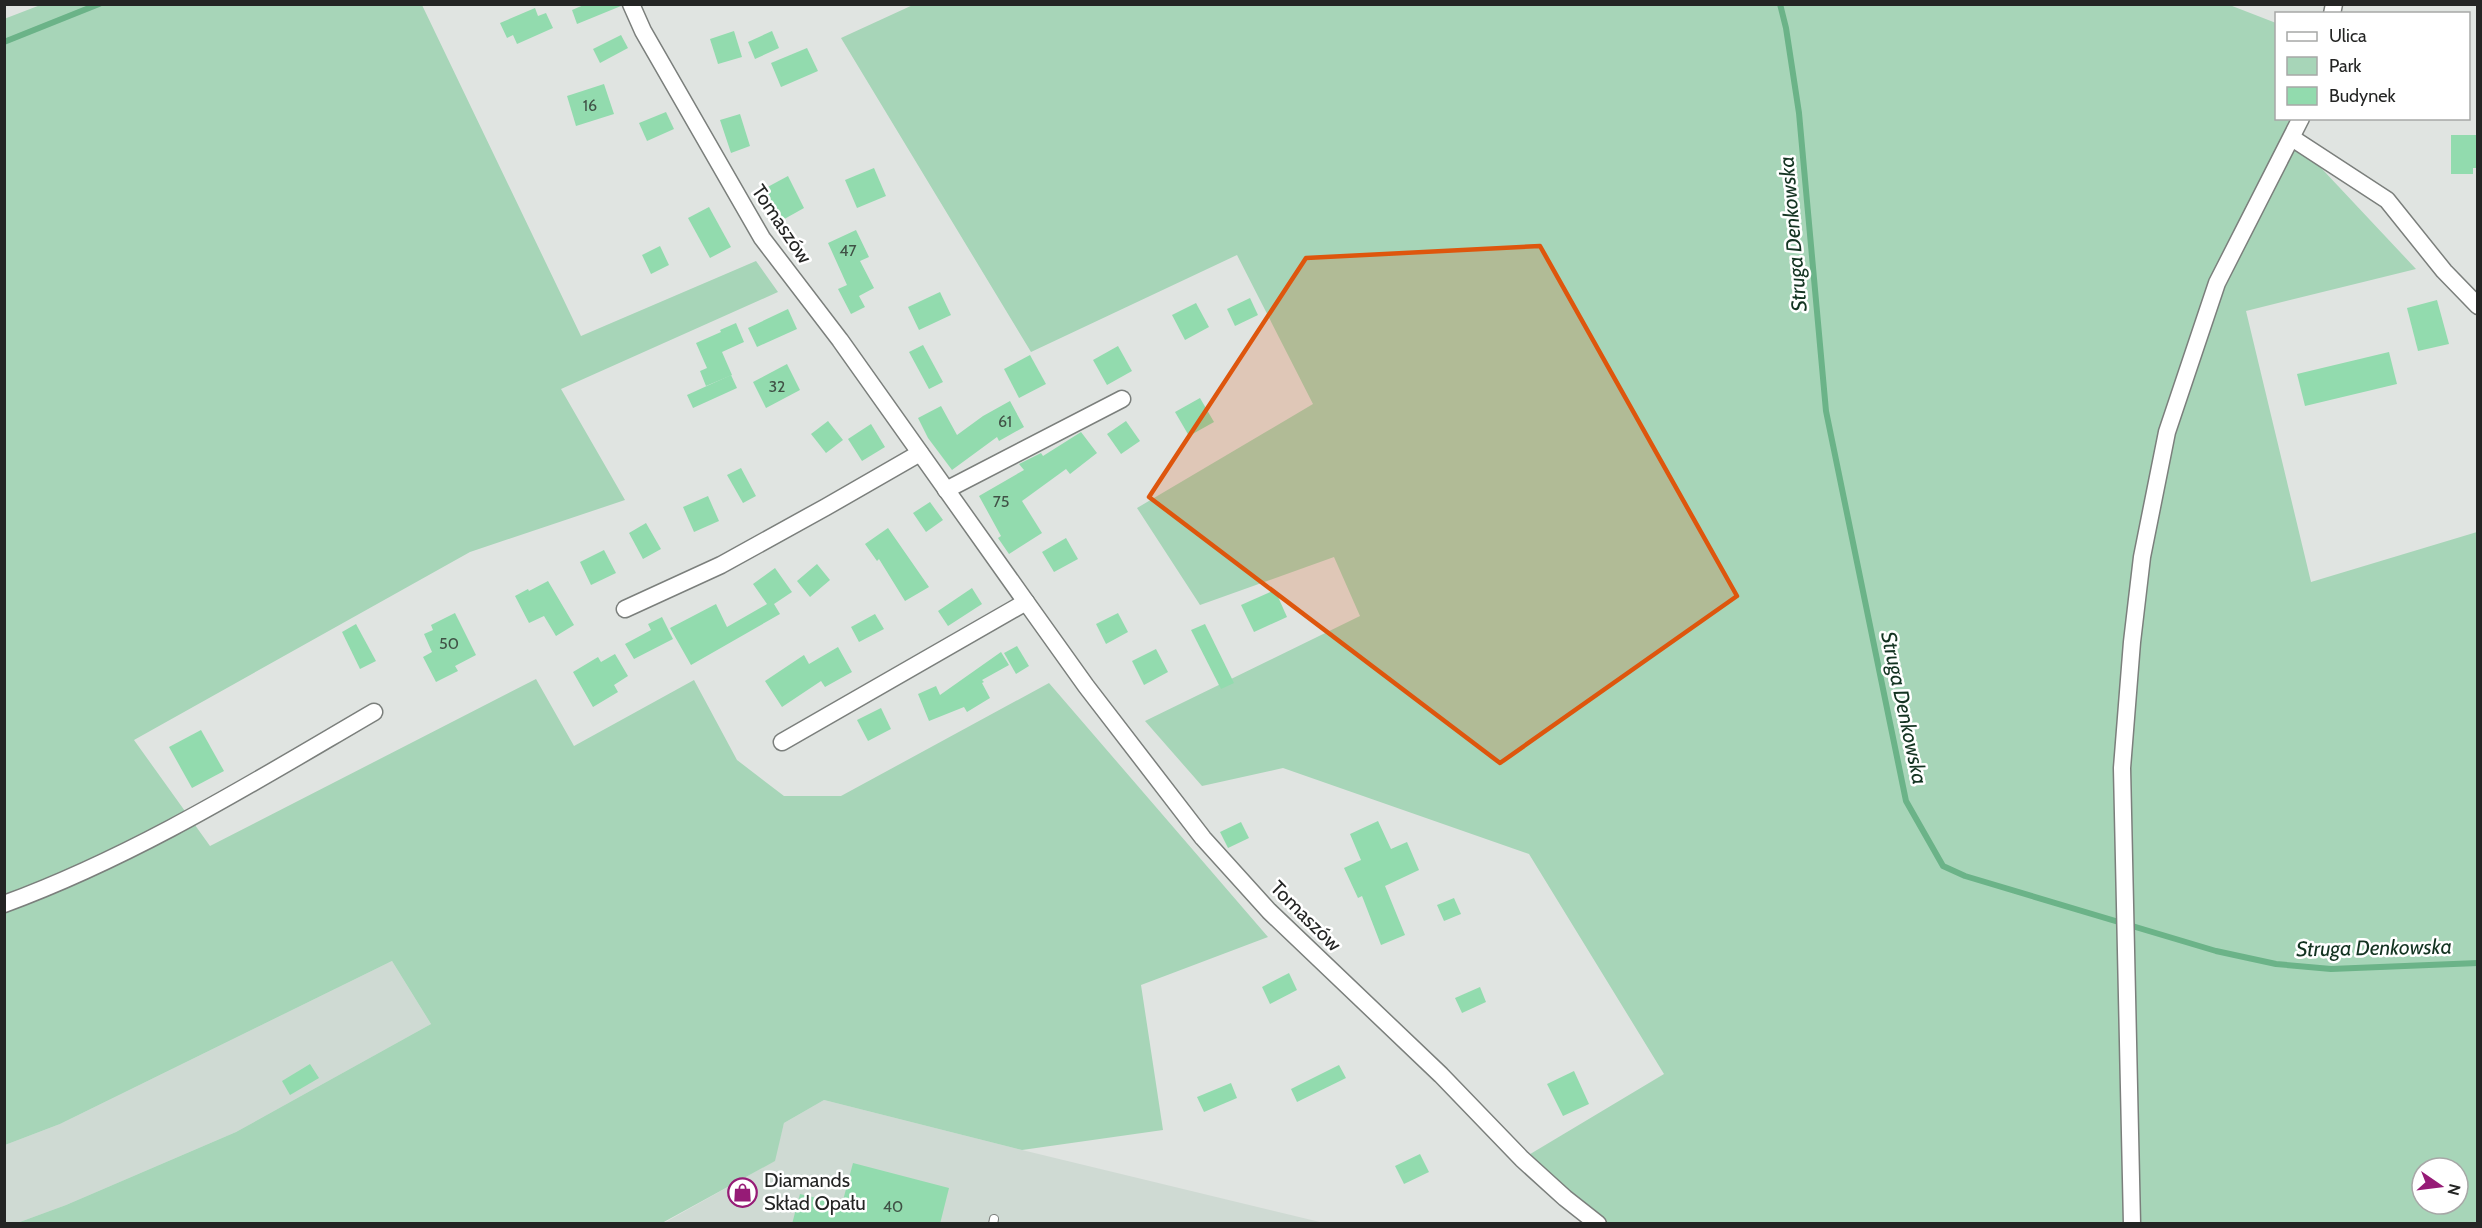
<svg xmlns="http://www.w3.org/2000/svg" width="2482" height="1228" viewBox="0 0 2482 1228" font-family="Cabin,sans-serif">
	<rect width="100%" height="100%" fill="#e0e4e1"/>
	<!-- built -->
	<g fill="#cfdad3">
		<polygon points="392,961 431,1024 236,1132 66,1205 17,1223 5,1224 5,1145 60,1124"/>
		<polygon points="824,1100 1022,1150 1324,1223 662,1224 774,1161 784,1123"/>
	</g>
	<!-- green -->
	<g fill="#a7d5b8" fill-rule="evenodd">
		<polygon points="43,4 422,5 581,336 756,261 778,292 561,389 625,500 470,552 134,740 210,846 536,679 574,746 694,680 737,760 784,796 841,796 1049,683 1268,937 1141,985 1163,1130 1022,1150 824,1100 784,1123 775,1161 662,1223 17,1223 66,1205 236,1132 431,1024 392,961 60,1124 5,1145 4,19"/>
		<path d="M915 4H2227L2276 23V118L2301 119 2293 138 2416 269 2246 311 2311 582 2477 532V1223H1602L1522 1159 1664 1074 1529 854 1283 768 1202 786 1145 721 1360 616 1334 557 1200 605 1137 508 1313 404 1237 255 1031 352 841 38ZM2422 1168H2458V1204H2422Z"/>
	</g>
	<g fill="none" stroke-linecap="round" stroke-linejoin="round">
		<!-- stream -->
		<g stroke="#6bb388" stroke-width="6">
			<polyline points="1780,4 1786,28 1799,113 1826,411 1906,801 1943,866 1965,876 2216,951 2276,964 2331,969 2478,963"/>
			<polyline points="4,42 99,4"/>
		</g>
	</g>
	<!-- building -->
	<g fill="#92dbae">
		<polygon points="586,4 621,4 621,6 577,24 572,10"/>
		<polygon points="535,8 538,16 546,13 553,28 517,44 513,35 507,38 500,23"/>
		<polygon points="734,31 742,57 718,64 710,39"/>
		<polygon points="772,31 779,48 755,59 748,42"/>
		<polygon points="621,35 628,48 600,63 593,49"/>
		<polygon points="807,48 818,71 781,87 771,63"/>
		<polygon points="604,84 614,114 576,126 567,96"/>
		<polygon points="666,112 674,129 647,141 639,123"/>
		<polygon points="740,114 750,146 731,153 720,120"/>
		<polygon points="2451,135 2478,135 2478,168 2473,168 2473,174 2451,174"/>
		<polygon points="874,168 886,196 857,208 845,180"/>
		<polygon points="788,176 804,208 779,222 762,190"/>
		<polygon points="709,207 731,247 710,258 688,218"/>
		<polygon points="856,230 869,257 860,261 874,288 859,296 865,307 851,314 838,289 847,285 828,243"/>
		<polygon points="660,246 669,265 651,274 642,255"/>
		<polygon points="940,292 951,315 919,330 908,307"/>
		<polygon points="1250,298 1258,315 1235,326 1227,309"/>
		<polygon points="2437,300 2449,344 2418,351 2407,308"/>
		<polygon points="1196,303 1209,327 1185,340 1172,315"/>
		<polygon points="788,309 797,329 757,347 748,328"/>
		<polygon points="736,323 744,342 722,352 732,375 706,386 700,371 707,368 696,343 721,332 720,330"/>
		<polygon points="923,345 943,382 929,389 909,352"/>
		<polygon points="1118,346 1132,371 1107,385 1093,360"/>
		<polygon points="2389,352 2397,384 2305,406 2297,374"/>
		<polygon points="1030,355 1046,384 1019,398 1004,369"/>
		<polygon points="787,364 800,390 766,408 753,382"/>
		<polygon points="731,375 737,388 693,408 687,395"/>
		<polygon points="1200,398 1214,422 1189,436 1175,412"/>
		<polygon points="1010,401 1024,427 999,441 997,437 952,470 928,438 918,418 941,406 957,435 983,416"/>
		<polygon points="828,421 843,440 826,453 811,434"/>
		<polygon points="1126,421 1140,441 1121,454 1107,434"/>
		<polygon points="871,424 885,447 862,461 848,439"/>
		<polygon points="1081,432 1097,453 1070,474 1066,469 1022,501 1042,533 1009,554 998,538 1001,536 979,496 1024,470 1019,464 1041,453 1043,456"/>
		<polygon points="741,468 756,496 743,503 727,475"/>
		<polygon points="708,496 719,521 694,532 683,507"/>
		<polygon points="930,502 943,520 926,532 913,513"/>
		<polygon points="646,523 661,549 643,559 629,533"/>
		<polygon points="888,528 929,587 905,601 879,559 877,561 865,544"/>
		<polygon points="1066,538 1078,559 1054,572 1042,552"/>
		<polygon points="604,550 616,573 591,585 580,562"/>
		<polygon points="817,564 830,580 810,597 797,581"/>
		<polygon points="775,568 792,592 774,604 780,614 691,665 670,628 716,604 727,627 767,604 753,584"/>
		<polygon points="548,581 574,625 556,636 544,616 529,623 515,596 528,589 529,591"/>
		<polygon points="972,588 982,604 948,626 938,611"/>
		<polygon points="1275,590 1287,617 1254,632 1241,605"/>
		<polygon points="455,613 476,655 455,666 458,671 436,682 423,657 432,652 424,634 433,630 431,625"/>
		<polygon points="1118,613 1128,632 1106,644 1096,624"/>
		<polygon points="875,614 884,629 859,642 851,627"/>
		<polygon points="662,617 673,639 634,659 625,644 651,630 648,624"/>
		<polygon points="356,624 376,661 360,669 342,632"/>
		<polygon points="1205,624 1234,683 1221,689 1191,630"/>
		<polygon points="1017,646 1029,666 1016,674 1004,653"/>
		<polygon points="838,647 852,672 825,687 821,681 782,707 765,681 804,655 809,664"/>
		<polygon points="1156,649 1168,672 1144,685 1132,661"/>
		<polygon points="1001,652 1009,665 982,680 984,682 982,683 990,698 967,712 964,707 929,721 918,694 936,686 940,695"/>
		<polygon points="615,654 628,676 614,685 618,692 593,707 573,672 598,657 601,662"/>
		<polygon points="881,708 891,729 868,741 857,720"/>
		<polygon points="201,730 224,771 192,788 169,747"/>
		<polygon points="1378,821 1391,849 1407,842 1419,870 1385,886 1405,935 1381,945 1362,896 1358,898 1344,868 1361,860 1350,834"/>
		<polygon points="1241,822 1249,838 1228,848 1220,832"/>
		<polygon points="1454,898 1461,914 1444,921 1437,905"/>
		<polygon points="1289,973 1297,990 1270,1004 1262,987"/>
		<polygon points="1480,987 1486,1002 1462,1013 1455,998"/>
		<polygon points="310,1064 319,1078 290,1095 282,1081"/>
		<polygon points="1339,1065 1346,1078 1297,1102 1291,1089"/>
		<polygon points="1574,1071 1589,1104 1563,1116 1547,1084"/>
		<polygon points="1231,1083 1237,1098 1204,1112 1197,1097"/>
		<polygon points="1420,1154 1429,1172 1404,1184 1395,1166"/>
		<polygon points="853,1163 949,1188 940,1224 792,1224 800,1194 842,1204"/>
	</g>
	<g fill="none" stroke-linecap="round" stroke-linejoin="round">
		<defs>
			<polyline id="service" points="993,1224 994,1219"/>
			<g id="minor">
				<polyline points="631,4 643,31 762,238 840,340 1026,602"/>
				<polyline points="2332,14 2334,4"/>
				<polyline points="2292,138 2387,200 2444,271 2478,306"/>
				<polyline points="946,490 1122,399"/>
				<polyline points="625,609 721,565 826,507 920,453"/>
				<polyline points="782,742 1026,602 1086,686 1203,838 1269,911 1441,1075 1522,1159 1565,1198 1598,1224"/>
				<path d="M4 904C135 856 254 782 374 712"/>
				<polyline points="2132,1224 2122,768 2132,642 2142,557 2167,432 2217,283 2301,118"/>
			</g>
		</defs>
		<!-- service casing -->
		<use href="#service" stroke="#7b7f7c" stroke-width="10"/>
		<!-- minor casing -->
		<use href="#minor" stroke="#7b7f7c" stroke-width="19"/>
		<!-- service -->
		<use href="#service" stroke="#fff" stroke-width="8"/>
		<!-- minor -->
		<use href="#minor" stroke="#fff" stroke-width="16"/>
	</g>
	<!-- marked area -->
	<path fill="#de560d" fill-opacity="0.2" stroke="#de560d" stroke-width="4.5" stroke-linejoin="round" d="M1540 246 1737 596 1500 763 1149 497 1306 258Z"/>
	<!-- icons -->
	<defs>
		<symbol id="shop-ring" viewBox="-11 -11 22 22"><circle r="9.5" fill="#fff" stroke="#961b76" stroke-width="1.5"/><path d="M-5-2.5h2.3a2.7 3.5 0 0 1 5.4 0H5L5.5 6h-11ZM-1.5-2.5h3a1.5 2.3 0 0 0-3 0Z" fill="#961b76"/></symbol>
	</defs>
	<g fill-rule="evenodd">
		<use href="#shop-ring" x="726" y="1176" width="33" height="33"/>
	</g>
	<g text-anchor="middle" stroke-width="5" stroke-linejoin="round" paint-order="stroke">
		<!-- number labels -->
		<g font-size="16" fill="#405246">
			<text x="590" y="111">16</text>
			<text x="848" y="256">47</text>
			<text x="777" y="392">32</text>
			<text x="1005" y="427">61</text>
			<text x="1001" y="507">75</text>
			<text x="449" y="649">50</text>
			<text x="893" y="1212">40</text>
		</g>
		<!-- street labels -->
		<g font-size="20" fill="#242524" stroke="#fff">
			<text transform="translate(782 224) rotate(56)" y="7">Tomaszów</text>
			<text transform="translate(1306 916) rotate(45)" y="7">Tomaszów</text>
		</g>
		<!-- poi labels -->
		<g font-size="20" fill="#242524" stroke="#fff" text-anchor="start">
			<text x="764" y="1187">Diamands<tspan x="764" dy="23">Skład Opału</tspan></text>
		</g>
		<!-- water labels -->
		<g font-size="21" font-style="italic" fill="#133321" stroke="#fff">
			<text transform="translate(1793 234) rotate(-95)" y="7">Struga Denkowska</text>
			<text transform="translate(1904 708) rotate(78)" y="7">Struga Denkowska</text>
			<text transform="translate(2374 948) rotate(-1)" y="7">Struga Denkowska</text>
		</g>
	</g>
	<!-- border -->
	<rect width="2482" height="1228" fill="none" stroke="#242524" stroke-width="12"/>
	<!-- legend -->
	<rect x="2275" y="12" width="195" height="108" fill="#ffffff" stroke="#a7a8a7" stroke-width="1.5"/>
	<rect x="2287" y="32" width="30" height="9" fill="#ffffff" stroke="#a7a8a7" stroke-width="1.5"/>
	<text x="2329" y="42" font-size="18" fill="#242524">Ulica</text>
	<rect x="2287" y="57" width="30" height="18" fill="#a7d5b8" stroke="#a7a8a7" stroke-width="1.5"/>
	<text x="2329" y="72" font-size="18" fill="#242524">Park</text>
	<rect x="2287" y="87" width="30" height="18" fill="#92dbae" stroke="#a7a8a7" stroke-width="1.5"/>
	<text x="2329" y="102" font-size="18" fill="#242524">Budynek</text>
	<!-- north arrow -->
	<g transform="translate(2440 1186) rotate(104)"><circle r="28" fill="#ffffff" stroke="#a7a8a7" stroke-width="1.5"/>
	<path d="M0-4.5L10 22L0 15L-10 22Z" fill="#961b76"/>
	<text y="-9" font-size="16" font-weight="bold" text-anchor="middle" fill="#242524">N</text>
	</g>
</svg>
